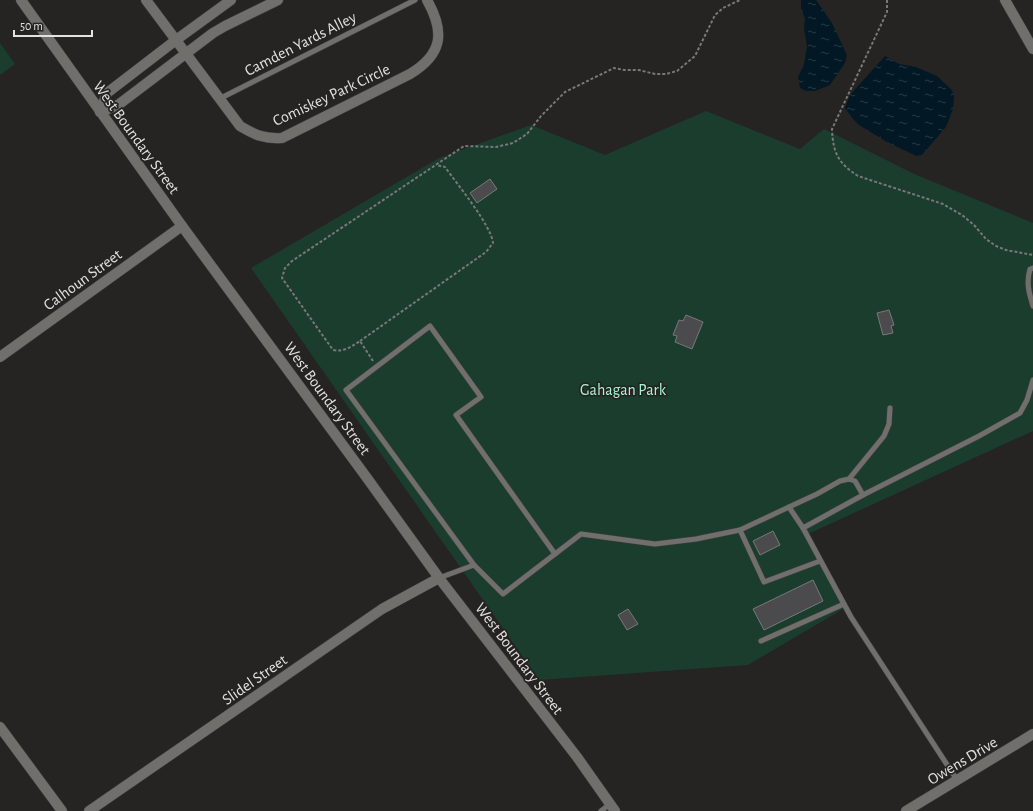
<svg xmlns="http://www.w3.org/2000/svg" width="1033" height="811" viewBox="0 0 1033 811" font-family="'Alegreya Sans',sans-serif">
	<defs>
		<pattern id="water-ripples" width="26" height="14" patternUnits="userSpaceOnUse"><rect width="26" height="14" fill="#021824"/><path d="M2 4q2-2 4 0t4 0M15 11q2-2 4 0t4 0" fill="none" stroke="#273944"/></pattern>
	</defs>
	<rect width="100%" height="100%" fill="#252422"/>
	<!-- green -->
	<g fill="#1b3d2e">
		<polygon points="0,43 15,64 0,75"/>
		<polygon points="706,111 800,149 824,129 914,174 1033,223 1033,431 808,534 848,606 748,665 539,680 251,268 439,158 531,125 605,155"/>
	</g>
	<!-- water -->
	<g fill="url(#water-ripples)">
		<polygon points="801,0 816,0 832,23 847,55 845,63 830,85 815,91 806,91 800,88 798,77 804,64 807,46 804,29 805,19 801,8"/>
		<polygon points="885,56 899,64 916,67 937,76 952,90 954,97 953,109 946,127 922,155 916,156 887,142 859,125 853,119 845,108 850,95"/>
	</g>
	<!-- building -->
	<g fill="#4b4a4c" stroke="#78787a">
		<polygon points="490,179 497,189 477,203 470,193"/>
		<polygon points="889,310 894,325 891,326 893,333 883,335 877,313"/>
		<polygon points="686,315 703,322 692,349 675,342 677,336 673,335 679,320 683,321"/>
		<polygon points="773,531 780,545 760,555 753,541"/>
		<polygon points="813,580 823,601 764,630 753,609"/>
		<polygon points="628,609 638,624 627,630 618,615"/>
	</g>
	<g fill="none" stroke-linecap="round" stroke-linejoin="round">
		<defs>
			<g id="service">
				<polyline points="219,99 415,0"/>
				<path d="M1033 268 1030 269C1026 283 1029 293 1033 306"/>
				<polyline points="849,479 884,436 889,424 890,408"/>
				<polyline points="789,507 817,494 840,481 849,479 855,481 863,495"/>
				<polyline points="803,528 851,617 957,780"/>
				<polyline points="740,530 764,582 820,561"/>
				<polyline points="474,565 346,390 430,326 481,397 456,415 555,554"/>
				<polyline points="439,578 474,565 503,594 581,534 655,544 696,539 740,530 789,507 803,528 863,495 979,436 1020,413 1027,400 1033,380"/>
				<polyline points="761,641 844,604"/>
				<polyline points="601,811 610,804"/>
			</g>
			<g id="minor">
				<polyline points="21,0 182,226 367,478 439,578 577,757 615,811"/>
				<path d="M146 0 240 126C255 135 264 139 282 138L410 74C443 54 445 32 427 0"/>
				<polyline points="1005,0 1033,49"/>
				<polyline points="100,112 118,105 213,33 225,26 278,0"/>
				<polyline points="100,112 107,93 176,40 231,0"/>
				<polyline points="0,357 182,226"/>
				<polyline points="0,727 62,811"/>
				<polyline points="89,811 382,609 439,578"/>
			</g>
			<polyline id="tertiary" points="906,811 1033,734"/>
		</defs>
		<!-- service casing -->
		<use href="#service" stroke="#41403f" stroke-width="6"/>
		<!-- minor casing -->
		<use href="#minor" stroke="#41403f" stroke-width="11"/>
		<!-- tertiary casing -->
		<use href="#tertiary" stroke="#41403f" stroke-width="11"/>
		<!-- path -->
		<g stroke="#797877" stroke-width="2" stroke-dasharray="3 2" stroke-linecap="butt">
			<path d="M887 0V12L832 129C833 153 838 163 858 176L943 204 962 215 974 225 986 239 996 246 1006 250 1033 255"/>
			<path d="M360 341 486 252 493 243C491 225 457 184 445 167L436 165"/>
			<path d="M373 361 360 341C351 347 344 352 333 350L282 278 285 268 292 261 464 146 496 147 513 143 527 134 541 116 565 92 614 68 624 70H639L655 74H666L677 71 695 56 715 15 723 8 740 0"/>
		</g>
		<!-- service -->
		<use href="#service" stroke="#706f6c" stroke-width="5"/>
		<!-- minor -->
		<use href="#minor" stroke="#706f6c" stroke-width="10"/>
		<!-- tertiary -->
		<use href="#tertiary" stroke="#706f6c" stroke-width="10"/>
	</g>
	<g text-anchor="middle" stroke-width="3.5" stroke-linejoin="round" paint-order="stroke">
		<!-- street labels -->
		<g font-size="16" fill="#e3e2e1" stroke="#252422">
			<text transform="translate(300 43) rotate(-27)" y="6">Camden Yards Alley</text>
			<text transform="translate(331 94) rotate(-25)" y="6">Comiskey Park Circle</text>
			<text transform="translate(137 137) rotate(54)" y="6">West Boundary Street</text>
			<text transform="translate(82 279) rotate(-36)" y="6">Calhoun Street</text>
			<text transform="translate(328 398) rotate(54)" y="6">West Boundary Street</text>
			<text transform="translate(520 658) rotate(53)" y="6">West Boundary Street</text>
			<text transform="translate(254 679) rotate(-35)" y="6">Slidel Street</text>
			<text transform="translate(962 760) rotate(-31)" y="6">Owens Drive</text>
		</g>
		<!-- park labels -->
		<g font-size="16" fill="#a5f5d0" stroke="#252422">
			<text x="623" y="395">Gahagan Park</text>
		</g>
	</g>
	<!-- scale -->
	<path d="M14 30v6h78v-6" fill="none" stroke="#e3e2e1" stroke-width="2"/>
	<text x="20" y="30" font-size="12" fill="#e3e2e1" stroke="#252422" stroke-width="3" paint-order="stroke">50 m</text>
</svg>
